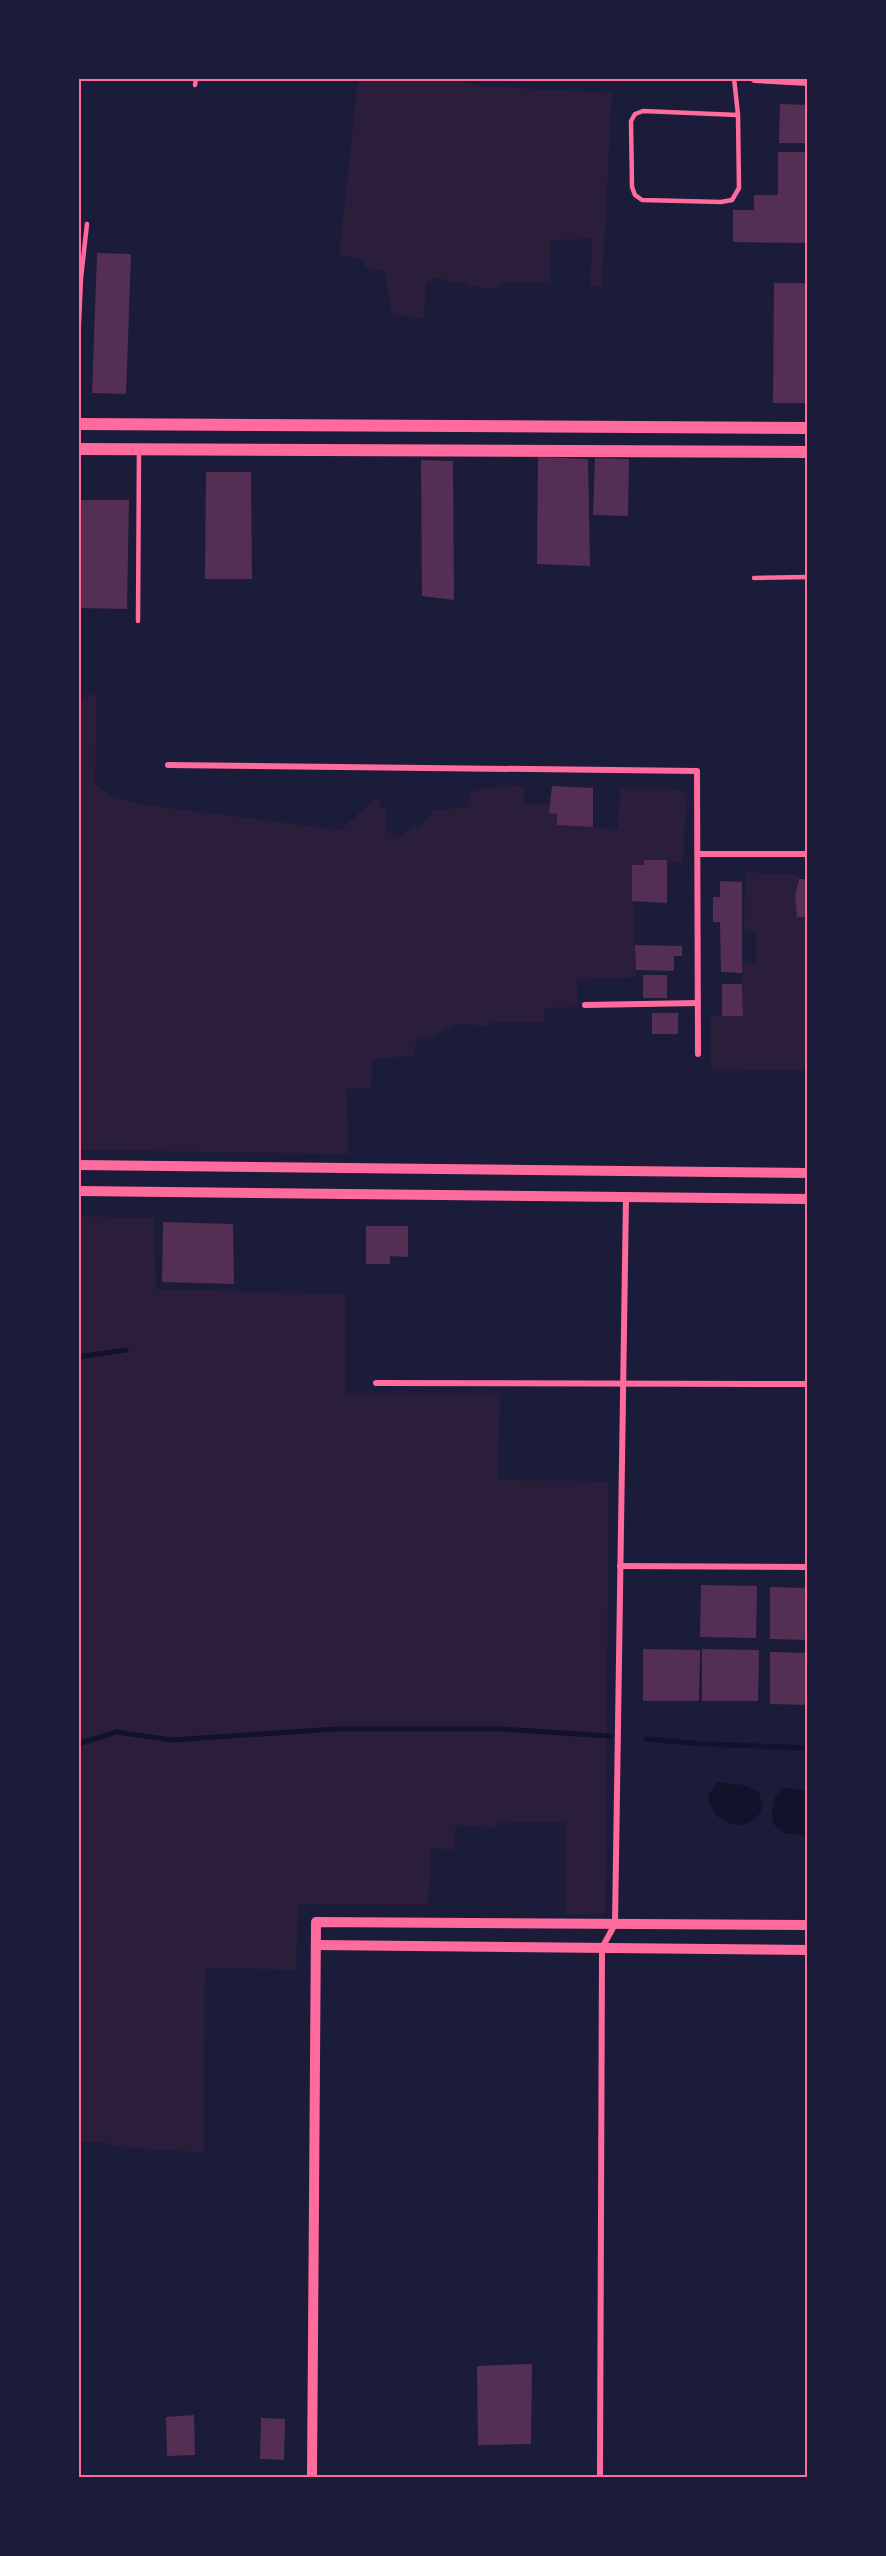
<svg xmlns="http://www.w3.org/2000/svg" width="886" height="2556" viewBox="0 0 886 2556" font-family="Merriweather,serif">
	<rect width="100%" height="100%" fill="#1b1b3a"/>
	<!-- green -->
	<g fill="#2a1e3b">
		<polygon points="358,78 453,78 477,86 612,93 602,287 590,286 592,239 551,240 550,282 505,282 494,289 468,286 464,282 449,282 437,277 426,283 424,318 392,315 385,272 365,267 365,259 339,256"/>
		<path d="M97 693 95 783C109 799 127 800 146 805L341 830 376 797 380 800 379 805 387 812 385 826 390 834 400 837 414 824 418 830 434 810 468 807 470 793 482 788 524 786V804L550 803 549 813 557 814V825L618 829 620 789H677L685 794 686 800 683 863 644 860V865H632L636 977 577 980V1007L545 1008 544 1023 488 1021 487 1026 457 1024 430 1037H418L412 1056 373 1059 371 1088 347 1089 348 1154 78 1150V700Z"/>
		<polygon points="745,872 799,875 795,896 797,917 808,917 808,1070 711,1069 711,1016 743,1016 742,963 756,963 756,932 744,931"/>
		<polygon points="78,1216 154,1218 156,1289 345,1294 345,1393 500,1393 498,1480 609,1481 605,1914 565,1914 566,1822 497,1821 496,1828 456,1825 454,1850 431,1848 428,1905 298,1904 296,1970 205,1968 204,2153 122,2147 95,2141 78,2143"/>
	</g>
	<!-- water -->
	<g fill="#12122b">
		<path d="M717 1782 742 1785 758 1791 763 1804C756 1837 711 1828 708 1796Z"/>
		<path d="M784 1788 808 1790V1836L784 1833 774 1825C771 1811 771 1796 784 1788Z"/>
	</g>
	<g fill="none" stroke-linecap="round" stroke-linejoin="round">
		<!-- stream -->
		<g stroke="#12122b" stroke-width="5">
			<polyline points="78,1357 126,1350"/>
			<polyline points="646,1739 703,1744 808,1748"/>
			<polyline points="78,1744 116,1732 172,1740 336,1729 501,1729 610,1736"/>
		</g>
	</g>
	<!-- building -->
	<g fill="#542f53">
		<polygon points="780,104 808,105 808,143 779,143"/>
		<polygon points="778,152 808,152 808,243 733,242 733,210 754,210 754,195 778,195"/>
		<polygon points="97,253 131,254 126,394 92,393"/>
		<polygon points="774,283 808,283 808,403 773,403"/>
		<polygon points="538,457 588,459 590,566 537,564"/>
		<polygon points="595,458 629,459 628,516 593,515"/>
		<polygon points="421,460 453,461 454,600 422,596"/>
		<polygon points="206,472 251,472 252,579 205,579"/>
		<polygon points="78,500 129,500 127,609 78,608"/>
		<polygon points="552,786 593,788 593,827 557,825 557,814 549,813"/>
		<polygon points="644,860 667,860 667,903 632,901 632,865 644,865"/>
		<polygon points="799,879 808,879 808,917 797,917 795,896"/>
		<polygon points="720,881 742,882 742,973 721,972 720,922 713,922 713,897 720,897"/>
		<polygon points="635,945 682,946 682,956 674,956 674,971 636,970"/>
		<rect x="643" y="975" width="24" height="23"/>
		<polygon points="722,984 742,984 743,1016 722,1016"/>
		<rect x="652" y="1013" width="26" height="21"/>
		<polygon points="163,1222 233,1224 234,1284 162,1282"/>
		<polygon points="366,1226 408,1226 408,1257 390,1256 390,1264 366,1264"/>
		<polygon points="701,1585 757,1586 756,1638 700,1637"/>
		<polygon points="770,1587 808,1588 808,1640 770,1639"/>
		<polygon points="643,1649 700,1650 699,1701 643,1701"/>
		<polygon points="702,1649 759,1650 758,1701 702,1701"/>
		<polygon points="770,1652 808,1653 808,1705 770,1704"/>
		<polygon points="532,2364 531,2444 478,2445 477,2366"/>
		<polygon points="194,2415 195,2455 167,2456 166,2417"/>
		<polygon points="261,2418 285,2419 284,2460 260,2459"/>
	</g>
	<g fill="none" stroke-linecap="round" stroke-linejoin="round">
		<!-- service -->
		<g stroke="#ff6b9d" stroke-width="4.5">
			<polyline points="734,78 738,115 739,188 732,200 721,202 642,200 635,195 632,187 631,121 635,114 643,111 738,115"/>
			<polyline points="195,85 196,79"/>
			<polyline points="78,345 81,278 87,224"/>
			<polyline points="754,578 808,577"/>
			<polyline points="138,621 139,450"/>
		</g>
		<!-- minor -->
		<g stroke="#ff6b9d" stroke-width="6">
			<polyline points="168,765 697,771 698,1054"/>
			<polyline points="698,854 808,854"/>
			<polyline points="585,1005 698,1003"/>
			<polyline points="376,1383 808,1384"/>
			<polyline points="620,1566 808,1567"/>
			<polyline points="600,2478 602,1948 615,1924 626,1197"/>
		</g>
		<!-- tertiary -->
		<g stroke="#ff6b9d" stroke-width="10">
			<polyline points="755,78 808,81"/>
			<polyline points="78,1165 808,1173"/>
			<polyline points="78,1191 808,1199"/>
			<polyline points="316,1945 808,1950"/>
			<polyline points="312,2478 316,1922 808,1925"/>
		</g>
		<!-- secondary -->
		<g stroke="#ff6b9d" stroke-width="12">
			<polyline points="78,424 808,428"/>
			<polyline points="78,449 808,452"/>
		</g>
	</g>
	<!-- border -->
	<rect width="886" height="2556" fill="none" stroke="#1b1b3a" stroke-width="159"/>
	<rect x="80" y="80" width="726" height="2396" fill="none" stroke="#ff6b9d" stroke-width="2"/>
</svg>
